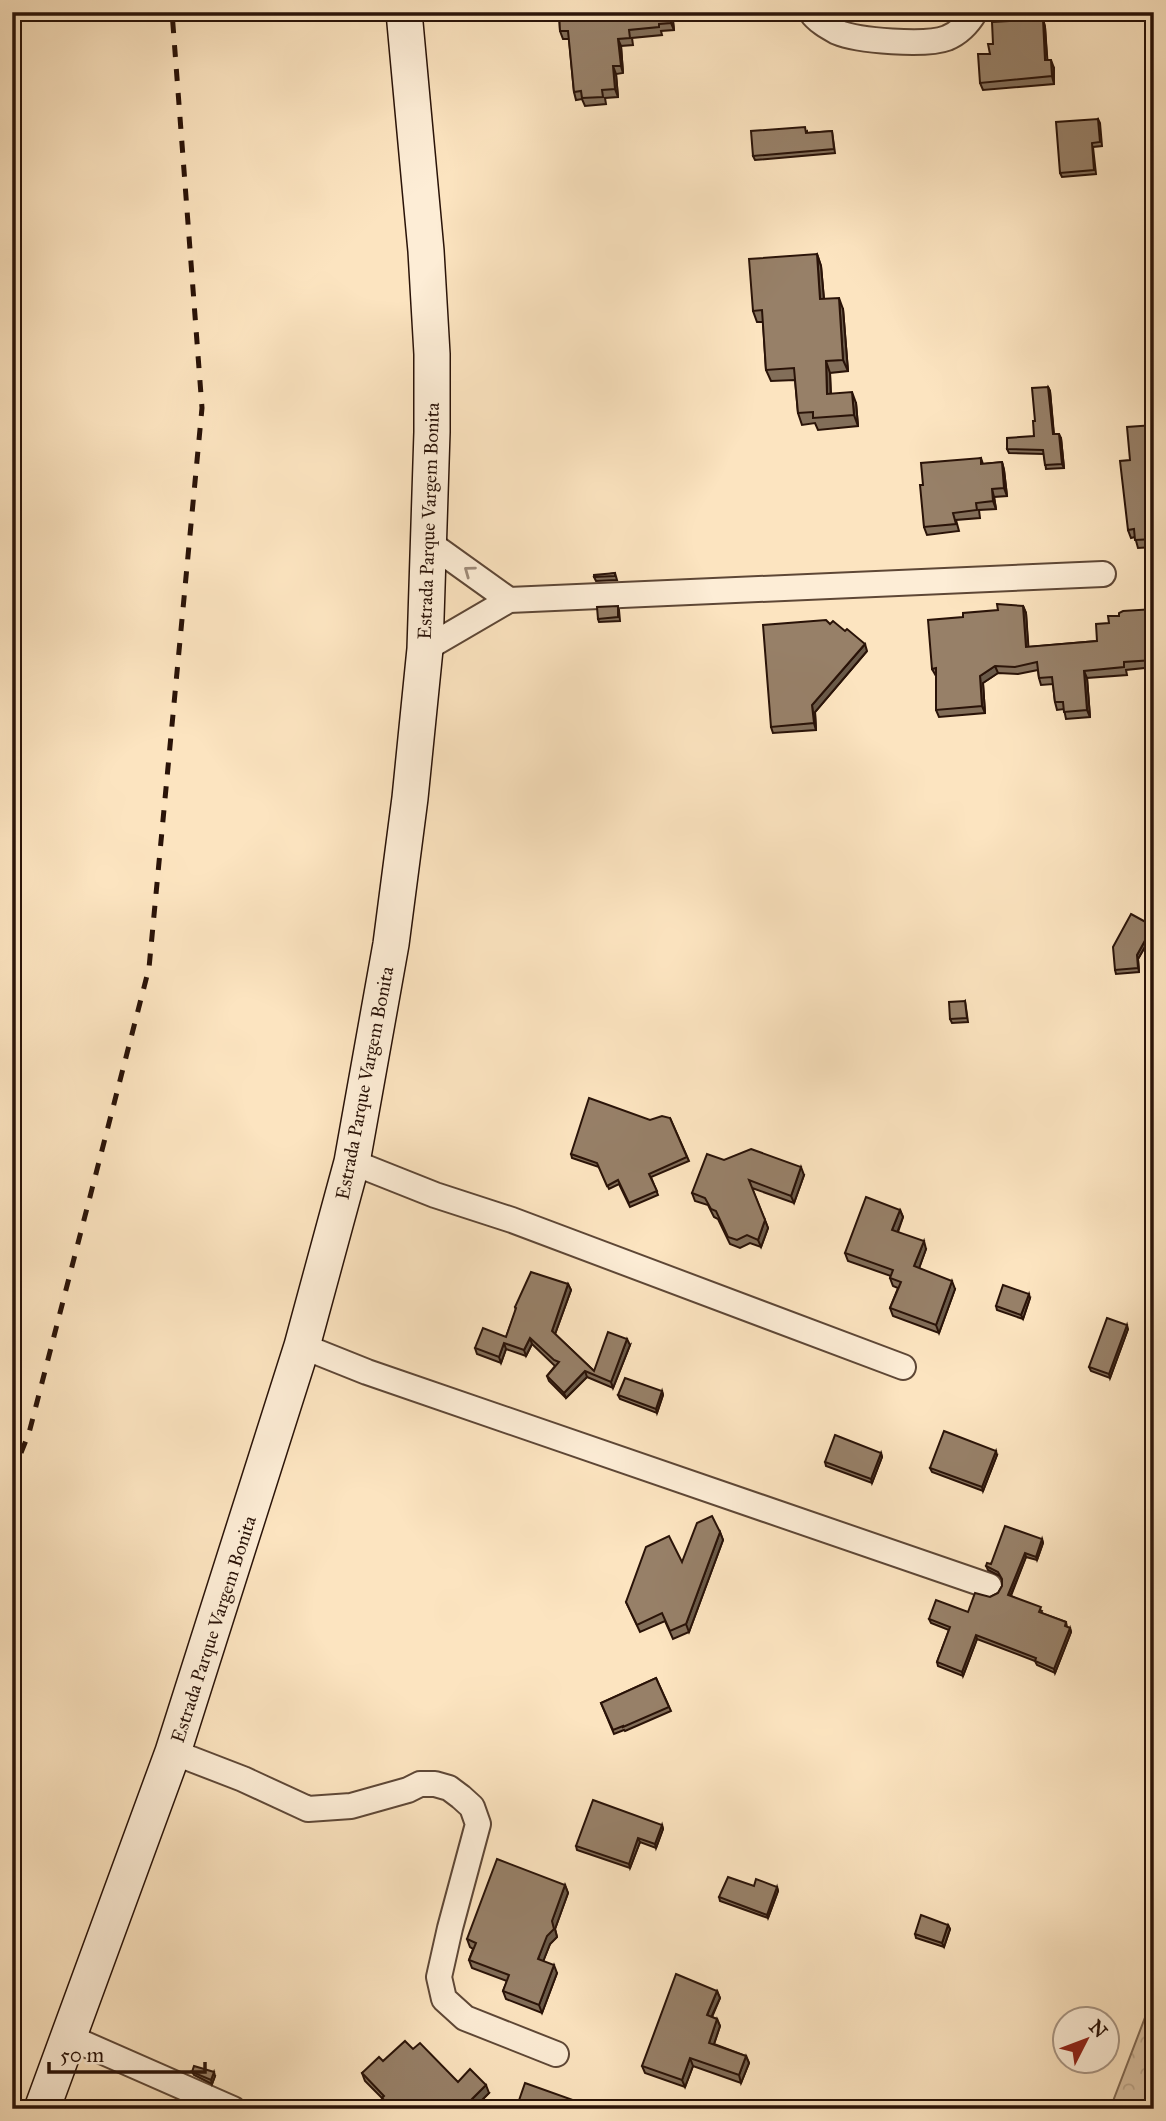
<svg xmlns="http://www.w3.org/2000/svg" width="1166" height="2121" viewBox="0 0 1166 2121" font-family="'IM FELL Great Primer',serif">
	<defs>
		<pattern id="forest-crowns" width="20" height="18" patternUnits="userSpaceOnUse" patternTransform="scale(1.75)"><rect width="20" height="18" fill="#d8c0a1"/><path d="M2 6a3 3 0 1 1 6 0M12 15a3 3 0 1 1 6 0" fill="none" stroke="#baa489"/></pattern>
	</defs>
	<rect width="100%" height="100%" fill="#fce4c0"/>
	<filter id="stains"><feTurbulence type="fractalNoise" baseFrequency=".00286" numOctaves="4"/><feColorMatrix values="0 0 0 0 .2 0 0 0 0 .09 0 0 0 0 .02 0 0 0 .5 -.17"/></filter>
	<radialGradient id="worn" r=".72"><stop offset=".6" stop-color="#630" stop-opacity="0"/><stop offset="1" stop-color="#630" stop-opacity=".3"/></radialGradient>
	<!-- forest -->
	<polygon fill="url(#forest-crowns)" stroke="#816a54" stroke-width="2" points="1154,1994 1154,2109 1110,2109"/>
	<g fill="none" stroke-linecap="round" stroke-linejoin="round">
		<defs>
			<g id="street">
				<path d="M811 12C817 21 828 27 837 32 858 41 926 46 947 38 959 33 968 24 975 12"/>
				<polyline points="428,542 509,600"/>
				<polyline points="425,649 509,600 1103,574"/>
				<polyline points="352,1162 435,1195 512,1220 903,1367"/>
				<polyline points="302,1346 367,1372 989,1586"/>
				<polyline points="173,1752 243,1779 308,1809 351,1806 408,1790 420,1784 435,1784 449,1788 461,1797 472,1807 478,1824 450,1928 439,1977 444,1999 465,2018 556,2054"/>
				<polyline points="69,2037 233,2109"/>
			</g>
			<polyline id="secondary" points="42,2109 173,1752 302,1346 352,1162 391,944 410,798 425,649 432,432 432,354 426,251 404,12"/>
		</defs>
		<!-- street casing -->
		<use href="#street" stroke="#5e4736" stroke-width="28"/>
		<!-- secondary casing -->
		<use href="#secondary" stroke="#2a1308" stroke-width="38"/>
		<!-- street -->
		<use href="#street" stroke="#fdedd6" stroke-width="24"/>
		<!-- secondary -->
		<use href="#secondary" stroke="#fdedd6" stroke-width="35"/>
		<!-- rail -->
		<polyline stroke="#2a1308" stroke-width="5" stroke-dasharray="12 12" stroke-linecap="butt" points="12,1475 29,1433 149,968 202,408 172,12"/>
	</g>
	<!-- wall -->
	<g fill="#826e59" stroke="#2a1308" stroke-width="2">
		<polygon points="559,12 672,12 674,30 661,31 662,35 632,38 633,45 621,46 623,73 616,74 618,97 605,98 606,104 585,106 582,99 576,100 574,92 569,39 563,39 560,31"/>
		<polygon points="1043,19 1045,27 1047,60 1054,68 1054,84 983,90 980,83 993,44"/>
		<polygon points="1098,119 1100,123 1102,146 1093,147 1096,174 1062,177 1060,173"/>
		<polygon points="807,131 807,133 832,131 835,153 755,160 753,156"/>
		<polygon points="817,254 821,266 824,299 843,309 848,371 830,373 831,394 856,403 858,426 818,430 815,423 802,425 798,413 795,380 771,381 766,370 763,322 757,322 753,311"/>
		<polygon points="1048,387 1050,391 1054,434 1061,438 1064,468 1046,469 1044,454 1009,453 1007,449 1034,436 1035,421"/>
		<polygon points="1154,425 1154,547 1138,548 1135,537 1131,538 1128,530 1130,460"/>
		<polygon points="981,458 983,464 1002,462 1004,470 1007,496 994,497 996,509 979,510 980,518 956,520 959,531 927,535 924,527 923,485"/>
		<polygon points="615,573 617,580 596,581 594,577"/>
		<polygon points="1023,606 1026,613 1028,647 1097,641 1109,623 1119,616 1154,609 1154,667 1126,670 1127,675 1087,678 1090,717 1066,719 1064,709 1057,710 1055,702 1053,684 1041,685 1039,678 1038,670 1018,674 998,673 983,683 985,713 939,717 936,710 936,676 932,669 963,617"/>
		<polygon points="619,610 620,621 599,622 598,619"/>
		<polygon points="867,651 815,712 816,730 773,733 771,727"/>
		<polygon points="1153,926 1154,931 1138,959 1139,972 1116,974 1115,970"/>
		<polygon points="965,1001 968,1022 952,1023 950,1019"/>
		<polygon points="670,1118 689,1161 651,1177 658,1195 630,1207 619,1184 609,1189 599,1167 572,1158 571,1154"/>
		<polygon points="724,1160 804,1175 794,1203 752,1188 768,1228 761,1247 750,1243 740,1248 730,1244 718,1219 714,1217 708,1205 695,1201 692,1193"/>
		<polygon points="900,1210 903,1217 898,1232 926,1249 919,1268 955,1289 939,1333 893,1316 890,1308 898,1288 893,1286 890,1278 891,1276 848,1261 845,1253"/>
		<polygon points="568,1284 571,1290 555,1334 594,1371 630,1345 613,1388 587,1377 566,1398 549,1381 547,1376 555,1366 532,1344 526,1356 506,1349 501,1363 477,1354 475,1348 506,1337 516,1310 515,1307"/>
		<polygon points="1030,1298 1023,1319 997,1310 996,1306"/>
		<polygon points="1128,1329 1110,1378 1091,1371 1089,1367"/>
		<polygon points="662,1391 663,1395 657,1413 620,1399 618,1395"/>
		<polygon points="881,1453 882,1457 872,1483 826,1466 825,1462"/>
		<polygon points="997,1455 983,1491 932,1472 930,1468"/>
		<polygon points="720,1532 723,1540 689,1632 673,1639 665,1621 640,1632 626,1602 682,1562"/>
		<polygon points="1042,1539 1043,1543 1037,1560 1026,1557 1011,1596 1042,1611 1041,1613 1066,1622 1067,1627 1070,1628 1071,1632 1055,1673 1037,1665 1035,1661 977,1639 963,1676 938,1666 937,1662 949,1630 931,1623 929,1619 968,1612 990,1597 998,1593 1002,1586 1002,1580 1000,1576 988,1570 986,1566"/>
		<polygon points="656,1678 671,1711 625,1731 624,1730 614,1734 601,1703"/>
		<polygon points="662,1825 663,1829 656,1848 640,1842 630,1868 577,1850 576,1846"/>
		<polygon points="565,1885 568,1893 555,1929 557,1937 550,1944 543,1961 557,1973 542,2013 506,1999 503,1991 507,1981 472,1968 469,1960 473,1949 470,1947 467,1939"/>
		<polygon points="754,1886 777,1887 778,1891 768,1918 720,1901 719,1897"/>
		<polygon points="948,1925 950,1929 944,1947 916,1938 915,1934"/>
		<polygon points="717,1991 720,1998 712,2017 717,2019 720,2026 714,2044 746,2056 749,2063 741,2083 693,2066 685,2087 645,2073 642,2066"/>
		<polygon points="413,2049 458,2082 489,2093 473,2109 388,2109 385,2106 383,2099 365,2081 362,2073 383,2061"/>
		<polygon points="192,2072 215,2076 212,2084 194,2075"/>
	</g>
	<!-- shaded-wall -->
	<g fill="#6a5a49" stroke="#2a1308" stroke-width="2">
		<polygon points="670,12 672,12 674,30 671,23"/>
		<polygon points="1043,19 1045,27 1048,68 1045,60"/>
		<polygon points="618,39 621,46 623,73 621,66"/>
		<polygon points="1051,60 1054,68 1054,84 1052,76"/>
		<polygon points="613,66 616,74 618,97 615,89"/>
		<polygon points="817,254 821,266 825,311 820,299"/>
		<polygon points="839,298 843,309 848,371 843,360"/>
		<polygon points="826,361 830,373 831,405 827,394"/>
		<polygon points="1048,387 1050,391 1054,438 1053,434"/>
		<polygon points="852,392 856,403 858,426 854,415"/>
		<polygon points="1059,434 1061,438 1064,468 1062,464"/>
		<polygon points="1002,462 1004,470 1007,496 1004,488"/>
		<polygon points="992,489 994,497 996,509 993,501"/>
		<polygon points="1023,606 1026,613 1029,654 1026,647"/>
		<polygon points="865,644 867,651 815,712 816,730 814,723 812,705"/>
		<polygon points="995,666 998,673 983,683 985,713 982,706 980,676"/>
		<polygon points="1084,671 1087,678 1090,717 1087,710"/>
		<polygon points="1153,926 1154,931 1138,959 1139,972 1137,955"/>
		<polygon points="801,1167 804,1175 794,1203 791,1196"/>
		<polygon points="900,1210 903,1217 895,1238 892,1230"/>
		<polygon points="765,1220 768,1228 761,1247 758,1240"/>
		<polygon points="924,1241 926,1249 917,1274 914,1266"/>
		<polygon points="952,1281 955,1289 939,1333 936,1325"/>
		<polygon points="568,1284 571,1290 554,1337 552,1331"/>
		<polygon points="1029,1294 1030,1298 1023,1319 1021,1315"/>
		<polygon points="1127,1325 1128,1329 1110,1378 1109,1374"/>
		<polygon points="530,1338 532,1344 526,1356 524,1350"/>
		<polygon points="627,1339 630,1345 613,1388 611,1382"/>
		<polygon points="504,1343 506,1349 501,1363 499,1357"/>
		<polygon points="585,1371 587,1377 566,1398 564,1393"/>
		<polygon points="662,1391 663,1395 657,1413 656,1409"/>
		<polygon points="996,1451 997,1455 983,1491 982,1487"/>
		<polygon points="881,1453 882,1457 872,1483 871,1479"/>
		<polygon points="720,1532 723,1540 689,1632 686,1624"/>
		<polygon points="1042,1539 1043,1543 1037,1560 1036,1557"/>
		<polygon points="1025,1553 1026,1557 1009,1599 1008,1595"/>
		<polygon points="1070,1628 1071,1632 1055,1673 1054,1669"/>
		<polygon points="976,1635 977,1639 963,1676 962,1672"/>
		<polygon points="662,1825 663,1829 656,1848 655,1844"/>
		<polygon points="638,1838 640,1842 630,1868 629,1864"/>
		<polygon points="565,1885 568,1893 555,1929 557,1937 550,1944 541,1967 538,1959"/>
		<polygon points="777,1887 778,1891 768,1918 767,1915"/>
		<polygon points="948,1925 950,1929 944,1947 942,1943"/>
		<polygon points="554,1965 557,1973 542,2013 539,2005"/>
		<polygon points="717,1991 720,1998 709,2022 707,2015"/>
		<polygon points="717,2019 720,2026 712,2050 709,2043"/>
		<polygon points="746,2056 749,2063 741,2083 739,2075"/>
		<polygon points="690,2058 693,2066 685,2087 682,2080"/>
		<polygon points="214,2072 215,2076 212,2084 211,2080"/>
		<polygon points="486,2085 489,2093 473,2109 462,2109"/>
	</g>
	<!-- building -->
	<g fill="#978068" stroke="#2a1308" stroke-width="2">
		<polygon points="559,12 670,12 671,23 659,24 659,27 629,30 630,38 618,39 621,66 613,66 615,89 602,90 603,97 582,98 581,91 574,92 568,31 560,31"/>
		<polygon points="1043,19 1045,60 1051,60 1052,76 980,83 978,54 990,54 988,44 993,44 992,22"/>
		<polygon points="1098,119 1100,142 1092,143 1094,170 1060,173 1056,122"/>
		<polygon points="805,127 806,133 832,131 834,149 753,156 751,131"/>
		<polygon points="817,254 820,299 839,298 843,360 826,361 827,394 852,392 854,415 813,418 813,412 798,413 794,368 766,370 762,310 753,311 749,259"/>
		<polygon points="1048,387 1053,434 1059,434 1062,464 1045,465 1043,450 1007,449 1007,438 1034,436 1033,421 1035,421 1032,388"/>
		<polygon points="1154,425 1154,539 1135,540 1134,529 1128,530 1120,461 1130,460 1127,427"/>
		<polygon points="981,458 981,464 1002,462 1004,488 992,489 993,501 976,503 977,510 953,513 956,524 924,527 920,485 923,485 921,463"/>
		<polygon points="615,573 615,576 594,577 594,575"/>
		<polygon points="997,604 1023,606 1026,647 1097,641 1096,624 1109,623 1108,616 1119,616 1119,613 1123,611 1154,609 1154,660 1124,662 1124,667 1084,671 1087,710 1064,712 1063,702 1055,702 1052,677 1039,678 1037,662 1015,667 995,666 980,676 982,706 936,710 936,668 932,669 928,620 963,617 963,613 998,610"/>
		<polygon points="618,606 618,617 598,619 597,607"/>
		<polygon points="826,620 830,624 833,621 845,631 847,629 865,644 812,705 814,723 771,727 763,625"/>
		<polygon points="1131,914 1153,926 1137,955 1138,968 1115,970 1113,947"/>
		<polygon points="965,1001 967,1018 950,1019 949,1002"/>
		<polygon points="589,1098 650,1120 662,1116 670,1118 687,1157 649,1174 657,1191 629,1203 618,1180 607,1186 597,1163 571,1154"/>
		<polygon points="751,1149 801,1167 791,1196 749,1180 765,1220 758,1240 747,1235 737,1240 728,1237 716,1211 711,1209 705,1198 692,1193 707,1154 724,1160"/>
		<polygon points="866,1197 900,1210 892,1230 924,1241 914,1266 952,1281 936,1325 890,1308 901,1282 890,1278 893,1270 845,1253"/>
		<polygon points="531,1272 568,1284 552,1331 594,1371 608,1332 627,1339 611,1382 585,1371 564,1393 547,1376 559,1362 554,1360 530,1338 524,1350 504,1343 499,1357 475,1348 483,1328 506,1337 516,1308 515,1307"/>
		<polygon points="1003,1285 1029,1294 1021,1315 996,1306"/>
		<polygon points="1107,1318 1127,1325 1109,1374 1089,1367"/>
		<polygon points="625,1378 662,1391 656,1409 618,1395"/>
		<polygon points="944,1431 996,1451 982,1487 930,1468"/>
		<polygon points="835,1435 881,1453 871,1479 825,1462"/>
		<polygon points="712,1516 720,1532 686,1624 670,1631 662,1613 637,1625 626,1602 646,1547 669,1536 682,1562 697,1523"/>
		<polygon points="1005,1526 1042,1539 1036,1557 1025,1553 1008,1595 1041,1607 1039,1612 1066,1622 1065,1626 1070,1628 1054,1669 1035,1661 1036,1658 976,1635 962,1672 937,1662 950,1627 929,1619 936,1600 968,1612 975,1593 990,1597 998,1593 1002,1586 1002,1579 998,1572 986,1566 987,1563 991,1564"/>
		<polygon points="656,1678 669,1707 623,1727 623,1726 613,1730 601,1703"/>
		<polygon points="593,1800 662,1825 655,1844 638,1838 629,1864 576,1846"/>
		<polygon points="497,1859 565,1885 552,1921 554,1929 547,1936 538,1959 554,1965 539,2005 503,1991 509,1975 469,1960 476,1943 467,1939"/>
		<polygon points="728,1877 754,1886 756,1879 777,1887 767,1915 719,1897"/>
		<polygon points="921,1915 948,1925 942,1943 915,1934"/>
		<polygon points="676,1974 717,1991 707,2015 717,2019 709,2043 746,2056 739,2075 690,2058 682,2080 642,2066"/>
		<polygon points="405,2041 413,2049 420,2043 458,2082 470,2069 486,2085 462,2109 393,2109 382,2098 384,2096 362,2073 379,2057 383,2061"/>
		<polygon points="194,2066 214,2072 211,2080 192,2072"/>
		<polygon points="525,2083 573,2100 570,2109 516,2109"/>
	</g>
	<!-- one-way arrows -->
	<defs><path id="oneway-chevron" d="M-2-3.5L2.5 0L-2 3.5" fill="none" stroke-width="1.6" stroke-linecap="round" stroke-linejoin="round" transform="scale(1.75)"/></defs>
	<use stroke="#9e8b79" href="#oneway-chevron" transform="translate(469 571) rotate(-144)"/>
	<g text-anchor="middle" stroke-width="7" stroke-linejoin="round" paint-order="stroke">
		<!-- street labels -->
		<g font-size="19" fill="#2a1308" stroke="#fdedd6">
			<text transform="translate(428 521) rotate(-88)" y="7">Estrada Parque Vargem Bonita</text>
			<text transform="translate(364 1083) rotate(-79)" y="7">Estrada Parque Vargem Bonita</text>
			<text transform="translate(213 1629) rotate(-72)" y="7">Estrada Parque Vargem Bonita</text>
		</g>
	</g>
	<!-- margin -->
	<rect width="1166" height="2121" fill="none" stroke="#fce4c0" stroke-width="42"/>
	<rect x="14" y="14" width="1138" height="2093" fill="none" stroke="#2a1308" stroke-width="3.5"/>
	<rect x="21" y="21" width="1124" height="2079" fill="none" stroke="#2a1308" stroke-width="2"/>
	<!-- north arrow -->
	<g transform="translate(1086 2040) rotate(48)"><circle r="33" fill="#fdedd6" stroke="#a99684" stroke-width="2"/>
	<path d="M0-5L12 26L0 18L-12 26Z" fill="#8f2418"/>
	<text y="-10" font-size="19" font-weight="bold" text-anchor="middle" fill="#2a1308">N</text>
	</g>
	<!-- scale -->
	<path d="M49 2062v10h156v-10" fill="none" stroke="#2a1308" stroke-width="3.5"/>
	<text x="60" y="2062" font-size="21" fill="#2a1308" stroke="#fdedd6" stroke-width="5" paint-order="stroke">50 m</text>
	<rect width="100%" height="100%" filter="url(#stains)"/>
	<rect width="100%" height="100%" fill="url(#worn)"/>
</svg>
